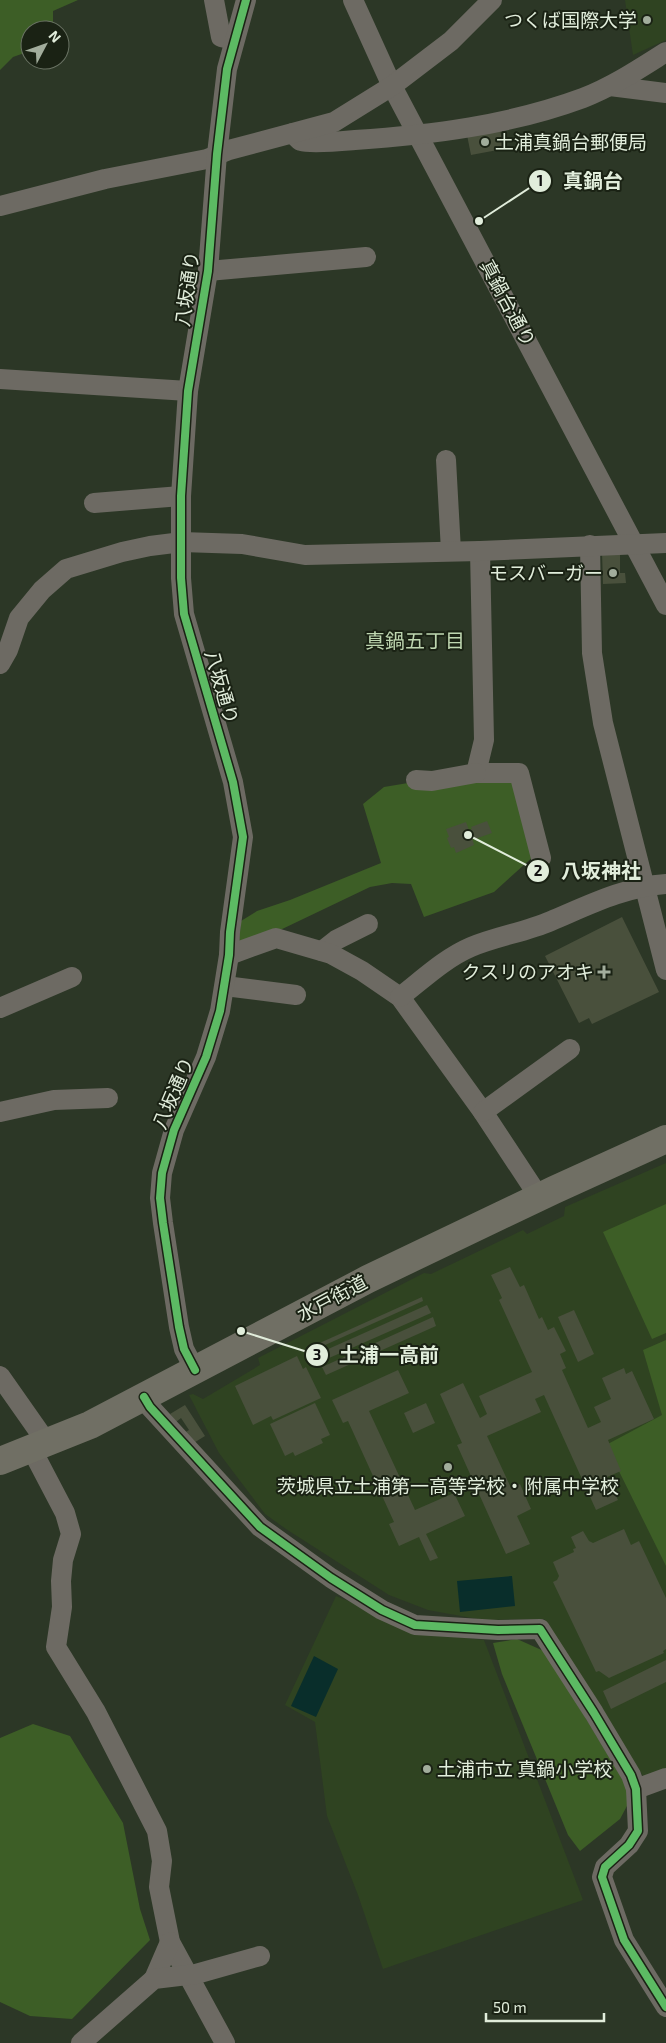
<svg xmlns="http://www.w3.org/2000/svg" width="666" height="2043" viewBox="0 0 666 2043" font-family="'Exo 2','Noto Sans JP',sans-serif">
	<rect width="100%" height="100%" fill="#2c3726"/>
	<!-- built -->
	<g fill="#2f4321">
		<polygon points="625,0 666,0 666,40 633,55"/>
		<polygon points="666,1163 666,1772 645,1779 544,1619 483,1620 428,1610 389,1595 286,1529 265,1514 219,1453 189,1395 193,1394 203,1399 260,1365 258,1358 424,1273 431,1274 523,1230 527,1234 564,1216 565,1207"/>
		<polygon points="336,1596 431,1634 484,1640 583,1900 383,1969 358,1895 327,1816 315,1722 285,1705"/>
	</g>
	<!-- green -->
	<g fill="#3d5e26">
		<polygon points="0,0 78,0 53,11 53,30 30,30 30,51 13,57 0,70"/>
		<polygon points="513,779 535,855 494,892 424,917 411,884 392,883 370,887 278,931 239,943 241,921 257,911 290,900 381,863 363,804 384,787 408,783"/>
		<polygon points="666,1204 666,1333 652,1339 603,1232"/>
		<polygon points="666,1340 666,1566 606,1445 662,1415 643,1350"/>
		<polygon points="517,1639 546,1652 627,1787 628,1804 620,1819 580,1851 568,1835 502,1674 493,1643"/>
		<polygon points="33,1724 70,1736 123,1823 140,1909 150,1940 72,2019 30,2016 0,2002 0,1738"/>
	</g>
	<!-- water -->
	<g fill="#092e2b">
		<polygon points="512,1576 515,1606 460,1612 457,1581"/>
		<polygon points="314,1656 338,1669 316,1717 291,1706"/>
	</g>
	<!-- building -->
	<g fill="#49503c">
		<polygon points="500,128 503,149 471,155 467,135"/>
		<polygon points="602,552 620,552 620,573 625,573 626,583 603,584"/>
		<polygon points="487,821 492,833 475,839 474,837 472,838 474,845 456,853 454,847 451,848 447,838 449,837 446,829 466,822 469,830 472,829 471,827"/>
		<polygon points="622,917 659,992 592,1024 589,1018 579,1023 545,956"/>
		<polygon points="510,1267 520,1287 524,1285 539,1319 542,1317 548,1330 554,1327 566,1351 560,1354 566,1368 562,1370 588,1428 601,1422 594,1407 611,1399 602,1378 624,1368 626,1374 632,1371 654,1419 608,1440 621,1471 607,1477 618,1500 596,1510 544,1395 535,1399 541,1412 487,1436 511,1488 520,1484 531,1509 517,1516 530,1544 506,1554 457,1445 462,1443 440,1394 463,1383 480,1418 487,1414 479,1396 532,1372 499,1300 502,1298 491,1275"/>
		<polygon points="422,1297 423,1301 314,1350 313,1346"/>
		<polygon points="427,1305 431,1313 320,1362 317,1354"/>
		<polygon points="574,1310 594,1354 578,1362 558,1317"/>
		<polygon points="433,1317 436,1326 326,1375 322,1367"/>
		<polygon points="297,1356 303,1369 306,1367 321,1398 273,1420 271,1416 253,1425 235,1386"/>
		<polygon points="398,1370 409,1393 369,1411 415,1510 454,1493 465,1516 426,1534 438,1558 430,1561 419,1537 399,1546 389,1524 394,1522 348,1421 343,1423 332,1400"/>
		<polygon points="315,1403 330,1435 321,1439 323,1443 295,1456 293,1452 285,1456 270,1424"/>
		<polygon points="426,1403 435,1423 413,1433 404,1413"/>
		<polygon points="185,1405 205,1436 192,1444 184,1433 189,1430 181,1418 176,1422 170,1414"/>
		<polygon points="624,1529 631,1545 639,1541 666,1598 666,1649 663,1651 664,1653 609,1678 599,1671 596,1672 553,1582 557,1580 559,1576 553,1562 574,1552 573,1549 576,1548 571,1537 583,1531 589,1541 593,1543"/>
		<polygon points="666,1660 666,1682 611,1709 603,1691"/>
	</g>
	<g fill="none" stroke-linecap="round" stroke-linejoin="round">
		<!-- minor -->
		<g stroke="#6d6a63" stroke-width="20">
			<polyline points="214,0 221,37 234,40"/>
			<polyline points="353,0 392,86 666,605"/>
			<polyline points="610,86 666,93"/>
			<path d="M293 133C295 135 298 140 301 141 311 144 343 141 355 140 431 135 510 125 583 98 612 87 639 69 666 52"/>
			<polyline points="0,206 105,179 207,159 229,150 334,122 392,86 451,41 492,0"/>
			<polyline points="208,271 366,257"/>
			<polyline points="0,379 188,391"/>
			<polyline points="446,460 451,551"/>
			<polyline points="94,503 181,496"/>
			<polyline points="590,545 592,653 603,723 666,970"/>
			<polyline points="480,551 484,740 476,773 519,773 541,858"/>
			<polyline points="0,664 8,650 19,618 42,590 66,569 122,552 150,546 182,542 242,544 305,555 480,551 666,543"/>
			<polyline points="416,780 432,781 476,773"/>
			<polyline points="322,951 336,940 368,924"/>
			<polyline points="229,955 276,938 331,954 362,971 400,997 483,1112 539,1197"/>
			<polyline points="225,986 296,995"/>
			<path d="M400 997C422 980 445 958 471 947 497 936 526 932 551 921 589 905 624 887 666 884"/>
			<polyline points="0,1008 72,977"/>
			<polyline points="0,1112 54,1100 108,1098"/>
			<polyline points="483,1112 570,1049"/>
			<polyline points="195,1370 184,1349 179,1327 163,1223 160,1198 162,1173 174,1130 206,1057 220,1011 229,955 230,932 243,837 233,782 184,614 181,578 181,496 188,391 208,271 217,154 227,69 246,0"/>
			<polyline points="0,1376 47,1443"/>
			<polyline points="144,1397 150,1407 260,1527 331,1578 382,1610 415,1625 498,1630 540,1629 594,1713 631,1775 636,1789 638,1831 629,1845 605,1867 602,1877 624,1940 666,2007"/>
			<polyline points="32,1450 65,1513 71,1534 63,1560 61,1581 62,1607 56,1647 96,1712 157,1831 162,1861 159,1887 170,1942 225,2043"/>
			<polyline points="636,1789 666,1778"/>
			<polyline points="154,1979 170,1942"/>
			<polyline points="81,2043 154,1979 196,1974 260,1956"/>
		</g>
		<!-- highway -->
		<polyline stroke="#706f64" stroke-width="28" points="0,1461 90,1425 368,1279 554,1190 666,1139"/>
		<defs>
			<g id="cycleway">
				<polyline points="195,1370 184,1349 179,1327 163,1223 160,1198 162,1173 174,1130 206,1057 220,1011 229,955 230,932 243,837 233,782 184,614 181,578 181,496 188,391 208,271 217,154 227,69 246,0"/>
				<polyline points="144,1397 150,1407 260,1527 331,1578 382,1610 415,1625 498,1630 540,1629 594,1713 631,1775 636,1789 638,1831 629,1845 605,1867 602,1877 624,1940 666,2007"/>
			</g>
		</defs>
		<!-- cycleway casing -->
		<use href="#cycleway" stroke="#1a2214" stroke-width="11"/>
		<!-- cycleway -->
		<use href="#cycleway" stroke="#5cba63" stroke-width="8"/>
	</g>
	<!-- markers -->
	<g fill="#a2ad9c" stroke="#1a2214" stroke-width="2">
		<circle cx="647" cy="20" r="5"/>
		<circle cx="485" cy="142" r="5"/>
		<circle cx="613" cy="573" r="5"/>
		<path d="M601.5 964.5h5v5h5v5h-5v5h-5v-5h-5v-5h5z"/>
		<circle cx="448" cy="1467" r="5"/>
		<circle cx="427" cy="1769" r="5"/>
	</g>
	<g text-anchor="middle" stroke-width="4" stroke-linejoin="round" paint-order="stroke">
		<!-- poi labels -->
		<g font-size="19" fill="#e1eddb" stroke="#1a2214" text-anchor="end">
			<text x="637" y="27">つくば国際大学</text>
			<text x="495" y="149" text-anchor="start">土浦真鍋台郵便局</text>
			<text x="603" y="580">モスバーガー</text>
			<text x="594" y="979">クスリのアオキ</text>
			<text x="448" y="1493" text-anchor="middle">茨城県立土浦第一高等学校・附属中学校</text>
			<text x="437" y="1776" text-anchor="start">土浦市立 真鍋小学校</text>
		</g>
		<!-- street labels -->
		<g font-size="19" fill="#e1eddb" stroke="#1a2214">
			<text transform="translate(187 289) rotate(-82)" y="7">八坂通り</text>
			<text transform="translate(508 303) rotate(62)" y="7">真鍋台通り</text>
			<text transform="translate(222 687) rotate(74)" y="7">八坂通り</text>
			<text transform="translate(173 1093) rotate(-67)" y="7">八坂通り</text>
			<text transform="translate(332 1298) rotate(-28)" y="7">水戸街道</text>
		</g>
		<!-- neighbourhood labels -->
		<g font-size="20" fill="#bed6b0" stroke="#1a2214">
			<text x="415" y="648">真鍋五丁目</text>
		</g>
	</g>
	<!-- callouts -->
	<path fill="none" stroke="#e1eddb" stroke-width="2" d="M479 221L540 181M468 835L538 871M241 1331L317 1355"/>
	<g fill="#e1eddb" stroke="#1a2214" stroke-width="2">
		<circle cx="479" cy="221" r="5"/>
		<circle cx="468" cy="835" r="5"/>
		<circle cx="241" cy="1331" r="5"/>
		<circle cx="540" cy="181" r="12"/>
		<circle cx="538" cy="871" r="12"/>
		<circle cx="317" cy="1355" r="12"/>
	</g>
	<g font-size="15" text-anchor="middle" font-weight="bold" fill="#111">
		<text x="540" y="186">1</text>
		<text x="538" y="876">2</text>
		<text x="317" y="1360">3</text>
	</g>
	<g font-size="20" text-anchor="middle" font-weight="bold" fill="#e1eddb" stroke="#1a2214" stroke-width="4" stroke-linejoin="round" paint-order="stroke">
		<text x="593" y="188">真鍋台</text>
		<text x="601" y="878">八坂神社</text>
		<text x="389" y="1362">土浦一高前</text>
	</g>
	<!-- north arrow -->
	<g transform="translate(45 45) rotate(49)"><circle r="24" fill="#1a2214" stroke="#6a7364"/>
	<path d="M0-4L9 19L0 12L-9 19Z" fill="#a2ad9c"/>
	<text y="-8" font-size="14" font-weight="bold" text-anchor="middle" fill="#e1eddb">N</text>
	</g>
	<!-- scale -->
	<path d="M486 2013v8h118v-8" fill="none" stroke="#e1eddb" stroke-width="2.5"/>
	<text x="493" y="2013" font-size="15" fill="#e1eddb" stroke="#1a2214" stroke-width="4" paint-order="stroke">50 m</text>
</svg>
